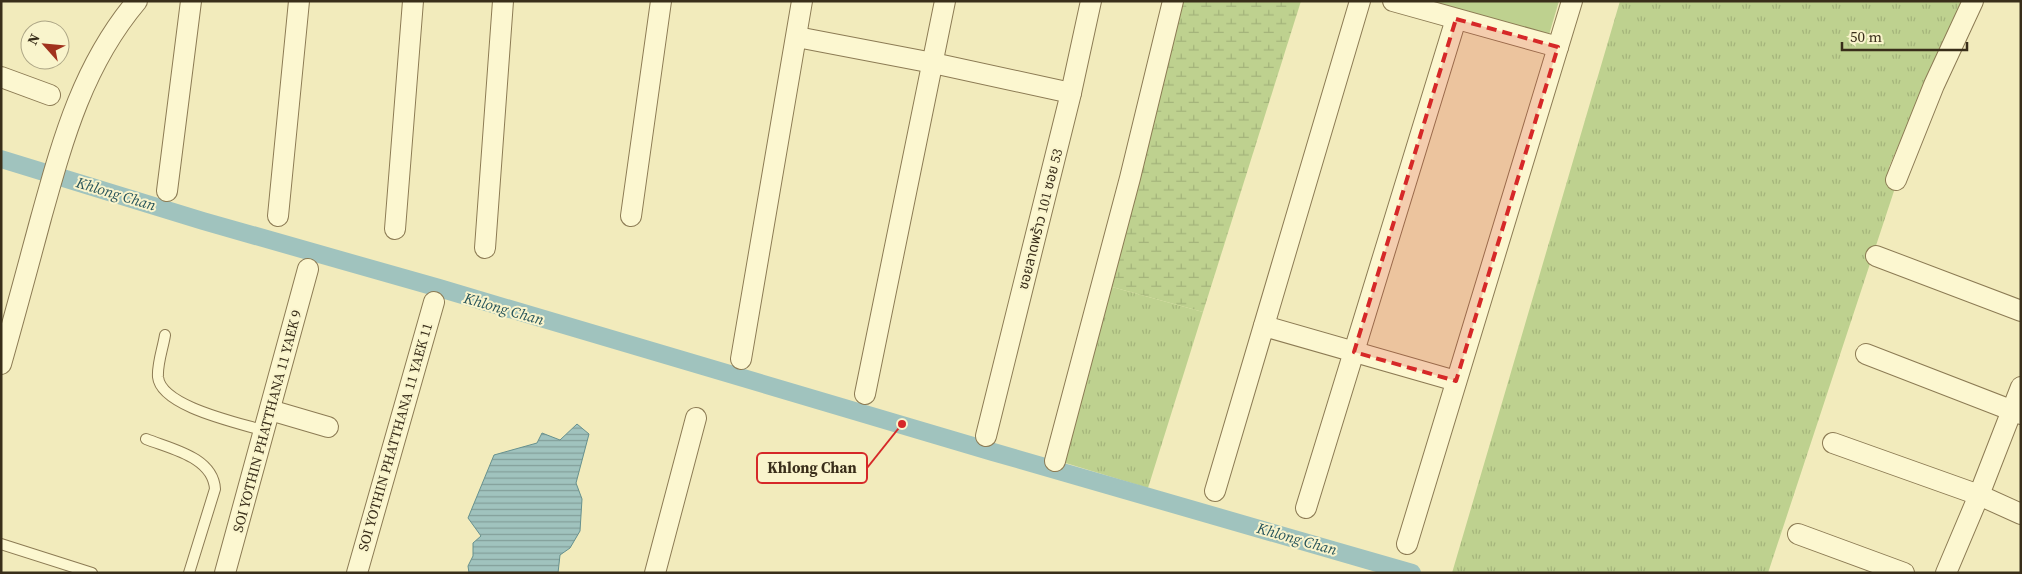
<svg xmlns="http://www.w3.org/2000/svg" width="2022" height="574" viewBox="0 0 2022 574" font-family="'Source Serif 4','Noto Sans Thai',serif">
	<defs>
		<pattern id="grass-tufts" width="24" height="20" patternUnits="userSpaceOnUse" patternTransform="scale(1.25)"><rect width="24" height="20" fill="#bed18f"/><path d="M3 7l-1-3M5 7V3M7 7l1-3M15 17l-1-3M17 17v-4M19 17l1-3" fill="none" stroke="#a4b47b"/></pattern>
		<pattern id="wetland-marsh" width="20" height="14" patternUnits="userSpaceOnUse" patternTransform="scale(1.25)"><rect width="20" height="14" fill="#bed18f"/><path d="M1 5h8M5 5V1M11 12h8M15 12V8" fill="none" stroke="#a4b47b"/></pattern>
		<pattern id="water-rules" width="6" height="5" patternUnits="userSpaceOnUse" patternTransform="scale(1.25)"><rect width="6" height="5" fill="#a0c3be"/><path d="M0 2.5h6" fill="none" stroke="#839f9a"/></pattern>
	</defs>
	<rect width="100%" height="100%" fill="#f2ebbc"/>
	<!-- grass -->
	<g fill="url(#grass-tufts)">
		<polygon points="1620,1 1962,1 1889,167 1894,191 1768,573 1452,573"/>
		<polygon points="1105,285 1203,312 1148,488 1059,461"/>
	</g>
	<!-- wetland -->
	<polygon fill="url(#wetland-marsh)" points="1177,1 1301,1 1203,312 1105,285"/>
	<!-- garden -->
	<polygon fill="#bed18f" points="1420,1 1559,1 1548,38"/>
	<!-- water -->
	<polygon fill="url(#water-rules)" stroke="#67918e" points="577,424 589,434 576,483 582,499 580,531 570,548 560,555 558,573 469,573 468,566 473,556 473,543 481,536 468,518 494,455 537,443 542,433 560,440"/>
	<g fill="none" stroke-linecap="round" stroke-linejoin="round">
		<!-- canal -->
		<polyline stroke="#a0c3be" stroke-width="18" points="1,159 203,221 439,288 993,452 1412,573"/>
		<defs>
			<g id="lane">
				<path d="M165 335C163 348 157 364 158 377 161 407 240 423 265 431"/>
				<path d="M146 439C171 449 213 457 215 489L189 573"/>
				<polyline points="1,544 92,573"/>
			</g>
			<g id="street">
				<polyline points="1393,1 1558,47"/>
				<polyline points="797,37 933,63 1071,93"/>
				<polyline points="1,77 50,95"/>
				<polyline points="1896,180 1934,85 1973,1"/>
				<polyline points="167,191 191,1"/>
				<polyline points="278,216 299,1"/>
				<polyline points="631,216 661,1"/>
				<polyline points="395,229 413,1"/>
				<polyline points="485,248 503,1"/>
				<polyline points="1876,256 2021,311"/>
				<polyline points="1264,326 1456,381"/>
				<polyline points="1866,354 2021,414"/>
				<polyline points="741,359 802,1"/>
				<path d="M1 364C15 315 28 266 41 218 63 139 83 65 137 1"/>
				<polyline points="865,394 945,1"/>
				<polyline points="270,410 328,427"/>
				<polyline points="986,436 1071,93 1091,1"/>
				<polyline points="1833,443 1979,495 2021,514"/>
				<polyline points="1055,461 1130,178 1173,1"/>
				<polyline points="1215,491 1360,1"/>
				<polyline points="1306,508 1456,19"/>
				<polyline points="1798,534 1904,573"/>
				<polyline points="1407,544 1572,1"/>
				<polyline points="225,573 308,269"/>
				<polyline points="357,573 434,302"/>
				<polyline points="655,573 696,418"/>
				<polyline points="1946,573 1979,495 2021,387"/>
			</g>
		</defs>
		<!-- lane casing -->
		<use href="#lane" stroke="#8c7b54" stroke-width="12"/>
		<!-- street casing -->
		<use href="#street" stroke="#8c7b54" stroke-width="22"/>
		<!-- lane -->
		<use href="#lane" stroke="#fcf7d0" stroke-width="10"/>
		<!-- street -->
		<use href="#street" stroke="#fcf7d0" stroke-width="20"/>
	</g>
	<!-- marked area -->
	<path fill="#d62828" fill-opacity="0.2" stroke="#d62828" stroke-width="4" stroke-dasharray="10 6" stroke-linejoin="round" d="M1456 19 1558 47 1456 381 1354 352Z"/>
	<g text-anchor="middle" stroke-width="4" stroke-linejoin="round" paint-order="stroke">
		<!-- street labels -->
		<g font-size="14" fill="#392e1a" stroke="#f9f4cc">
			<text transform="translate(1040 219) rotate(-76)" y="5">ซอยลาดพร้าว 101 ซอย 53</text>
			<text transform="translate(267 421) rotate(-75)" y="5">SOI YOTHIN PHATTHANA 11 YAEK 9</text>
			<text transform="translate(395 437) rotate(-74)" y="5">SOI YOTHIN PHATTHANA 11 YAEK 11</text>
		</g>
		<!-- water labels -->
		<g font-size="15" font-style="italic" fill="#28555b" stroke="#f9f4cc">
			<text transform="translate(116 194) rotate(17)" y="5">Khlong Chan</text>
			<text transform="translate(504 309) rotate(16)" y="5">Khlong Chan</text>
			<text transform="translate(1297 539) rotate(16)" y="5">Khlong Chan</text>
		</g>
	</g>
	<!-- callouts -->
	<path fill="none" stroke="#d62828" stroke-width="2" d="M902 424L867 468"/>
	<circle fill="#d62828" stroke="#f9f4cc" stroke-width="2" cx="902" cy="424" r="5"/>
	<rect fill="#f9f4cc" stroke="#d62828" stroke-width="2" x="757" y="453" width="110" height="30" rx="5"/>
	<g font-size="15" text-anchor="middle" font-weight="bold" fill="#392e1a">
		<text x="812" y="473">Khlong Chan</text>
	</g>
	<!-- border -->
	<rect width="2022" height="574" fill="none" stroke="#392e1a" stroke-width="5"/>
	<!-- north arrow -->
	<g transform="translate(45 45) rotate(297)"><circle r="24" fill="#f9f4cc" stroke="#aca585"/>
	<path d="M0-4L9 19L0 12L-9 19Z" fill="#a1321d"/>
	<text y="-8" font-size="14" font-weight="bold" text-anchor="middle" fill="#392e1a">N</text>
	</g>
	<!-- scale -->
	<path d="M1842 42v8h125v-8" fill="none" stroke="#392e1a" stroke-width="2.5"/>
	<text x="1850" y="42" font-size="15" fill="#392e1a" stroke="#f9f4cc" stroke-width="4" paint-order="stroke">50 m</text>
</svg>
